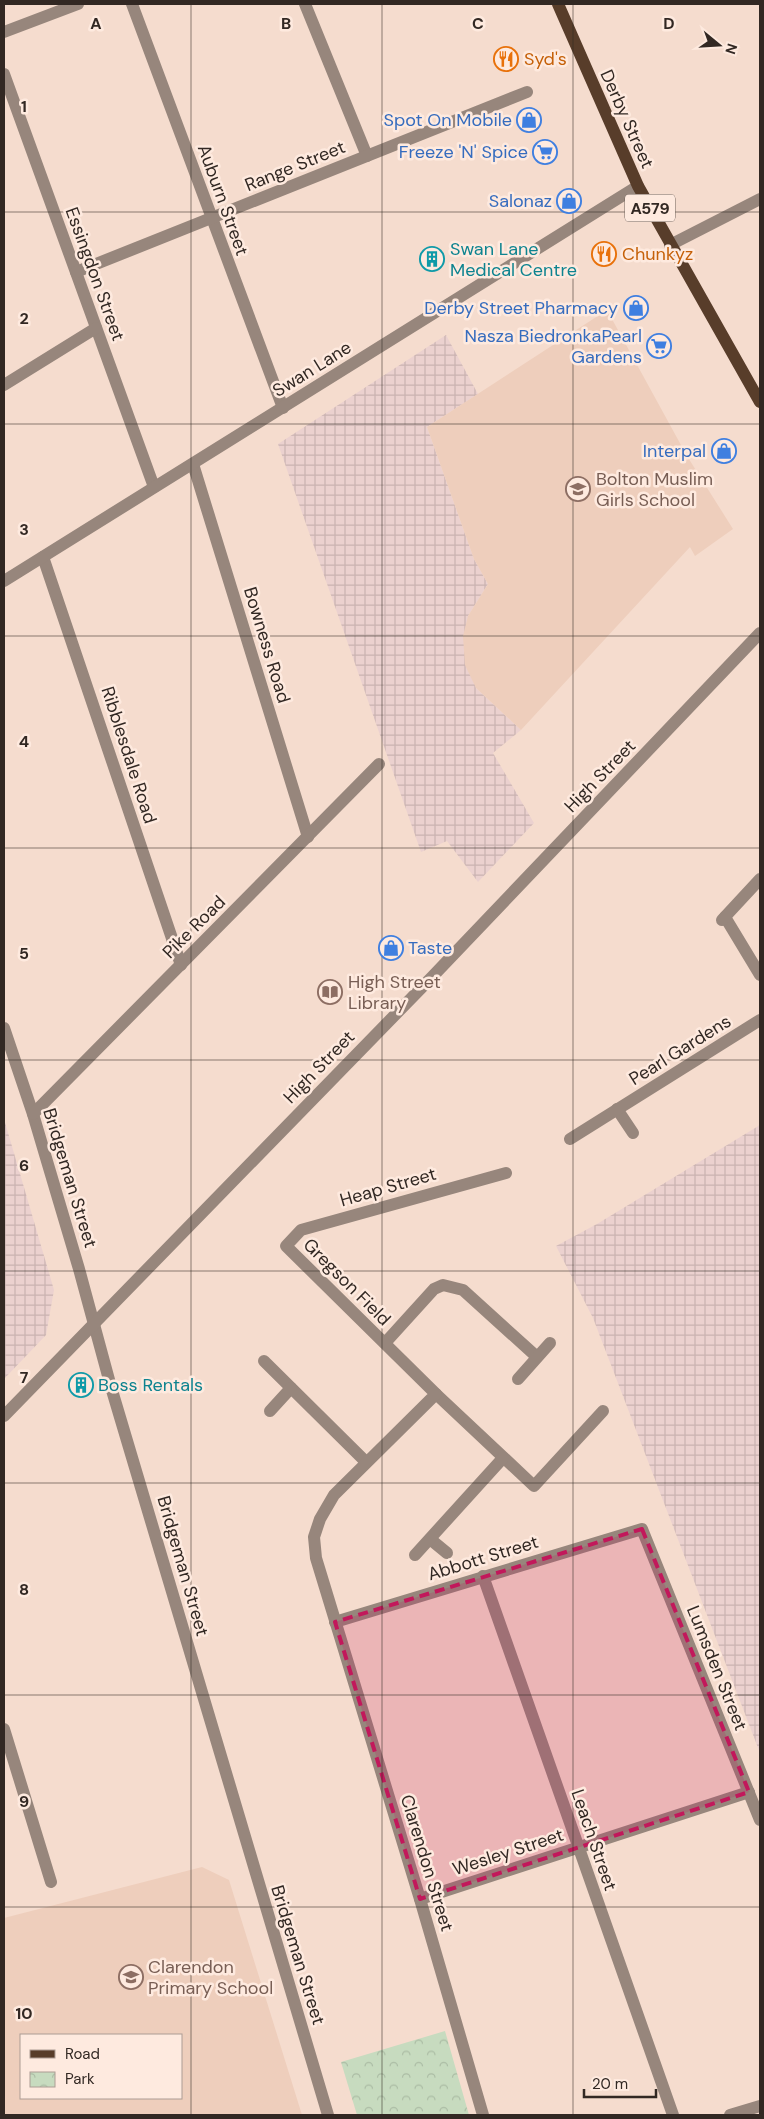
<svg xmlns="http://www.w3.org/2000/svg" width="764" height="2119" viewBox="0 0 764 2119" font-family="'DM Sans',sans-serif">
	<defs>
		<pattern id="industrial-grid" width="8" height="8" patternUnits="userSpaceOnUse" patternTransform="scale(1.25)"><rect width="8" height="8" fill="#ebd1cf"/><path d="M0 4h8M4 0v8" fill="none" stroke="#cab3b1"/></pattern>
		<pattern id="park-crowns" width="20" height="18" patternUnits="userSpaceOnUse" patternTransform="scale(1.25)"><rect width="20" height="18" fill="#c7dbbf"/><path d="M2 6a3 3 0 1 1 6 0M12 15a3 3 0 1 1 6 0" fill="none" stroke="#abbca4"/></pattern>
	</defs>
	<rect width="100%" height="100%" fill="#f5dcce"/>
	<!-- industrial -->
	<g fill="url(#industrial-grid)">
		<polygon points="446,335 478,394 427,427 474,559 488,584 468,616 476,688 521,730 493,753 534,823 478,882 447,841 421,852 278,444"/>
		<polygon points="4,1119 54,1290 46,1335 4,1379"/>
		<polygon points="760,1125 760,1753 593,1318 556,1246 597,1224"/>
	</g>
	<!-- built -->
	<g fill="#eecebc" fill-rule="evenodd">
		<polygon points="607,310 687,456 733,529 695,556 690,547 521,730 476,688 465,665 463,636 468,616 488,584 474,559 427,427"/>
		<path d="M202 1867 229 1880 302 2115H4V1918ZM21 2035H181V2098H21Z"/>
	</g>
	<!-- park -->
	<polygon fill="url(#park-crowns)" points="445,2031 469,2115 357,2115 341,2062"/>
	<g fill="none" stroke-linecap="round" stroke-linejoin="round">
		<!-- minor -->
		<g stroke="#97867c" stroke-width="12">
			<polyline points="132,4 283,408"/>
			<polyline points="305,4 367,156"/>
			<polyline points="4,32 78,4"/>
			<polyline points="4,74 154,487"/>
			<polyline points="670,245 760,199"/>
			<polyline points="76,272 527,92"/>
			<polyline points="4,385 96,328"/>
			<polyline points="193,464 308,837"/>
			<polyline points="43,557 181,965"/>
			<polyline points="4,581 638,186"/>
			<polyline points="725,917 760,975"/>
			<polyline points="722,920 760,879"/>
			<polyline points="4,1028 33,1114 79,1269 111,1387 328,2115"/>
			<polyline points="617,1109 633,1133"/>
			<polyline points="33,1114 379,764"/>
			<polyline points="570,1139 760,1020"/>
			<polyline points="385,1343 434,1289 443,1285 463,1290 537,1357"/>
			<polyline points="264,1361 366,1462"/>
			<polyline points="518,1379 550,1343"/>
			<polyline points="436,1394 534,1486 603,1411"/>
			<polyline points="270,1411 291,1388"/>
			<polyline points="4,1416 432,977 760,633"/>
			<polyline points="430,1539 447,1553"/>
			<polyline points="415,1555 503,1458"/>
			<polyline points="483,1576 673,2115"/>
			<polyline points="335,1622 642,1529 760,1820"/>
			<polyline points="4,1729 51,1882"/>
			<polyline points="420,1899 749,1792"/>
			<polyline points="483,2115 420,1899 316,1558 314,1537 320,1519 334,1495 436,1394 286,1246 301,1230 506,1173"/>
			<polyline points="730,2115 760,2106"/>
		</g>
		<!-- major -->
		<polyline stroke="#583d2a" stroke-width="12" points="558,4 638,186 760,402"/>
	</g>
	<!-- marked area -->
	<path fill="#c2185b" fill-opacity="0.2" stroke="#c2185b" stroke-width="4" stroke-dasharray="10 6" stroke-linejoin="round" d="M642 1529 749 1792 420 1899 335 1622Z"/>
	<!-- grid -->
	<path fill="none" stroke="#322823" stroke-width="1" stroke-opacity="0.55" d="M191 4V2115M382 4V2115M573 4V2115M4 212H760M4 424H760M4 636H760M4 848H760M4 1060H760M4 1271H760M4 1483H760M4 1695H760M4 1907H760"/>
	<!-- icons -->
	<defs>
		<symbol id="restaurant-ring" viewBox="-11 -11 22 22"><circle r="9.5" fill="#feeadf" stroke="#e8710a" stroke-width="1.5"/><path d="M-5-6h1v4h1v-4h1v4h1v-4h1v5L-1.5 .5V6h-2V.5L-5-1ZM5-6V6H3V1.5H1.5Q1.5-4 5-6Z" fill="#e8710a"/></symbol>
		<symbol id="shop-ring" viewBox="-11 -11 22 22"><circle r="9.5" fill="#feeadf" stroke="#3f7fe0" stroke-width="1.5"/><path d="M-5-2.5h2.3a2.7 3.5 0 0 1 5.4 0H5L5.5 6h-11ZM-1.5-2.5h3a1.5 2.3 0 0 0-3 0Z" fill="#3f7fe0"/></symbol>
		<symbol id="supermarket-ring" viewBox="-11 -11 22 22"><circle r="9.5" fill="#feeadf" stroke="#3f7fe0" stroke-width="1.5"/><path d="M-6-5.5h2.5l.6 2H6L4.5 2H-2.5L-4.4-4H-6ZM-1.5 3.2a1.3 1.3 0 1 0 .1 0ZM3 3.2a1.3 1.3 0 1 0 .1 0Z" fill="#3f7fe0"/></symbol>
		<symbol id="building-ring" viewBox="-11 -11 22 22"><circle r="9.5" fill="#feeadf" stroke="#0f9aa8" stroke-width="1.5"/><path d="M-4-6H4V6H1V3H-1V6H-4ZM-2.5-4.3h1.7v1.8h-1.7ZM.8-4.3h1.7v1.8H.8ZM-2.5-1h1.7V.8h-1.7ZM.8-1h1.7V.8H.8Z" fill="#0f9aa8"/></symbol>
		<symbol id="school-ring" viewBox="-11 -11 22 22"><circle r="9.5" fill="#feeadf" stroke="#8d6e63" stroke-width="1.5"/><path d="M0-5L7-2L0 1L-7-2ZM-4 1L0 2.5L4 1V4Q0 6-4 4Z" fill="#8d6e63"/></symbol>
		<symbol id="library-ring" viewBox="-11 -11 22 22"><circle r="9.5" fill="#feeadf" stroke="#8d6e63" stroke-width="1.5"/><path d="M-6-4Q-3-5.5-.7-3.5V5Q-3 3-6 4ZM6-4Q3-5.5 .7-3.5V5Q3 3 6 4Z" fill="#8d6e63"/></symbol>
	</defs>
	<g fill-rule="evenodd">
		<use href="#restaurant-ring" x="492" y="45" width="28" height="28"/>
		<use href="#shop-ring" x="515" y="106" width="28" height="28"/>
		<use href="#supermarket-ring" x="531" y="138" width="28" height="28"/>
		<use href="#shop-ring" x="555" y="187" width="28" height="28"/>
		<use href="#restaurant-ring" x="590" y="240" width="28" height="28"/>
		<use href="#building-ring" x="418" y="245" width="28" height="28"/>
		<use href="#shop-ring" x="622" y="294" width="28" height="28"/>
		<use href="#supermarket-ring" x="645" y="332" width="28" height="28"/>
		<use href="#shop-ring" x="710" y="437" width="28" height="28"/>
		<use href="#school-ring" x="564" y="475" width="28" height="28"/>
		<use href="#shop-ring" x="377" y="934" width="28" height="28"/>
		<use href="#library-ring" x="316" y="978" width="28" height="28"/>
		<use href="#building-ring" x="67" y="1371" width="28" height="28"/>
		<use href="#school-ring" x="117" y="1963" width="28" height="28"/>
	</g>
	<g text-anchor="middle" stroke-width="5" stroke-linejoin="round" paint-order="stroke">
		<!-- shield labels -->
		<rect fill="#feeadf" stroke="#6f625b" stroke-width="1" x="625" y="194.5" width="50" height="27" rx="4"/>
		<g font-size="16" font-weight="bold" fill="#322823">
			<text x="650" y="214">A579</text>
		</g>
		<!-- food labels -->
		<g font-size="18" fill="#c56008" stroke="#feeadf" text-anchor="start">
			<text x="524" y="65">Syd's</text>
			<text x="622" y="260">Chunkyz</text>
		</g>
		<!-- street labels -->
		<g font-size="18" fill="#322823" stroke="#feeadf">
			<text transform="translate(627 119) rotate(66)" y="6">Derby Street</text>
			<text transform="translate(295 166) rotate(-22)" y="6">Range Street</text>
			<text transform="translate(223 200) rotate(70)" y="6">Auburn Street</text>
			<text transform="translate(95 274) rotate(70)" y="6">Essingdon Street</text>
			<text transform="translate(312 369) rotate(-32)" y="6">Swan Lane</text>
			<text transform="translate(267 645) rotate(73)" y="6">Bowness Road</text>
			<text transform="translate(129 755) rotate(72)" y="6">Ribblesdale Road</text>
			<text transform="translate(600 776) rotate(-46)" y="6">High Street</text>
			<text transform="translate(194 927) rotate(-45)" y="6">Pike Road</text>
			<text transform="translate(680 1050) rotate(-32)" y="6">Pearl Gardens</text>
			<text transform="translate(319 1067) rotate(-46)" y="6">High Street</text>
			<text transform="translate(70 1178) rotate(73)" y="6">Bridgeman Street</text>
			<text transform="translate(388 1187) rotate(-16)" y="6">Heap Street</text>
			<text transform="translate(347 1282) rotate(45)" y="6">Gregson Field</text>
			<text transform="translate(483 1558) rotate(-17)" y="6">Abbott Street</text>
			<text transform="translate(183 1566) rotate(74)" y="6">Bridgeman Street</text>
			<text transform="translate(717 1668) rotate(68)" y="6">Lumsden Street</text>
			<text transform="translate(594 1840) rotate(71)" y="6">Leach Street</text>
			<text transform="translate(508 1852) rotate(-18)" y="6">Wesley Street</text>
			<text transform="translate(427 1863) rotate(73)" y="6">Clarendon Street</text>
			<text transform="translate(298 1955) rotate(73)" y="6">Bridgeman Street</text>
		</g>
		<!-- shop labels -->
		<g font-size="18" fill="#366cbe" stroke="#feeadf" text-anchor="end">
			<text x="512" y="126">Spot On Mobile</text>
			<text x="528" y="158">Freeze 'N' Spice</text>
			<text x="552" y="207">Salonaz</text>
			<text x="618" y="314">Derby Street Pharmacy</text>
			<text x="642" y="342">Nasza BiedronkaPearl<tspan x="642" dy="21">Gardens</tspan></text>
			<text x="706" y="457">Interpal</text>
			<text x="408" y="954" text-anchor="start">Taste</text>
		</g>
		<!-- culture labels -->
		<g font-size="18" fill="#0d838f" stroke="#feeadf" text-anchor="start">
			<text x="450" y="255">Swan Lane<tspan x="450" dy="21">Medical Centre</tspan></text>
			<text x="98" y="1391">Boss Rentals</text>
		</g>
		<!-- education labels -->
		<g font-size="18" fill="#785e54" stroke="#feeadf" text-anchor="start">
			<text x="596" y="485">Bolton Muslim<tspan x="596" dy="21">Girls School</tspan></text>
			<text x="348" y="988">High Street<tspan x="348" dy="21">Library</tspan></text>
			<text x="148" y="1973">Clarendon<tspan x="148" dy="21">Primary School</tspan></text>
		</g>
	</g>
	<g font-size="16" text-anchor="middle" font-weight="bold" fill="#322823" stroke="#feeadf" stroke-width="5" stroke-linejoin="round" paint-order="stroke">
		<text x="96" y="29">A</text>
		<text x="286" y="29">B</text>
		<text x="478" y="29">C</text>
		<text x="669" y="29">D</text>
		<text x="24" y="112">1</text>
		<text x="24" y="324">2</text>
		<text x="24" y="535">3</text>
		<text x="24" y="747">4</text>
		<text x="24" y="959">5</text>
		<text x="24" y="1171">6</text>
		<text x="24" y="1383">7</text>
		<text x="24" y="1595">8</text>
		<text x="24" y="1807">9</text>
		<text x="24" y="2019">10</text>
	</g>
	<!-- border -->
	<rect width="764" height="2119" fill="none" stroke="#322823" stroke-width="10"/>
	<!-- legend -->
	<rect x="20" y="2034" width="162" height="65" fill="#feeadf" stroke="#ac9c94"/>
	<rect x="30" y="2050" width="25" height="8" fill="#583d2a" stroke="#ac9c94"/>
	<text x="65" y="2059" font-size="15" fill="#322823">Road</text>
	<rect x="30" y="2072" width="25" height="15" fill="url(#park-crowns)" stroke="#ac9c94"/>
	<text x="65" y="2084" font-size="15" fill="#322823">Park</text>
	<!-- north arrow -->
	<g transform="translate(719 45) rotate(108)" stroke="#feeadf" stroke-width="4" paint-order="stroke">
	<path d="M0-4L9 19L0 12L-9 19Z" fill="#322823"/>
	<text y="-8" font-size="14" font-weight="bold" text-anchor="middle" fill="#322823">N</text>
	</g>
	<!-- scale -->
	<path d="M584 2089v8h72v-8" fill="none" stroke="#322823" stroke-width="2.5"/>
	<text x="592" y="2089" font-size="15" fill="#322823" stroke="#feeadf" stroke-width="4" paint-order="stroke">20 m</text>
</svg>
